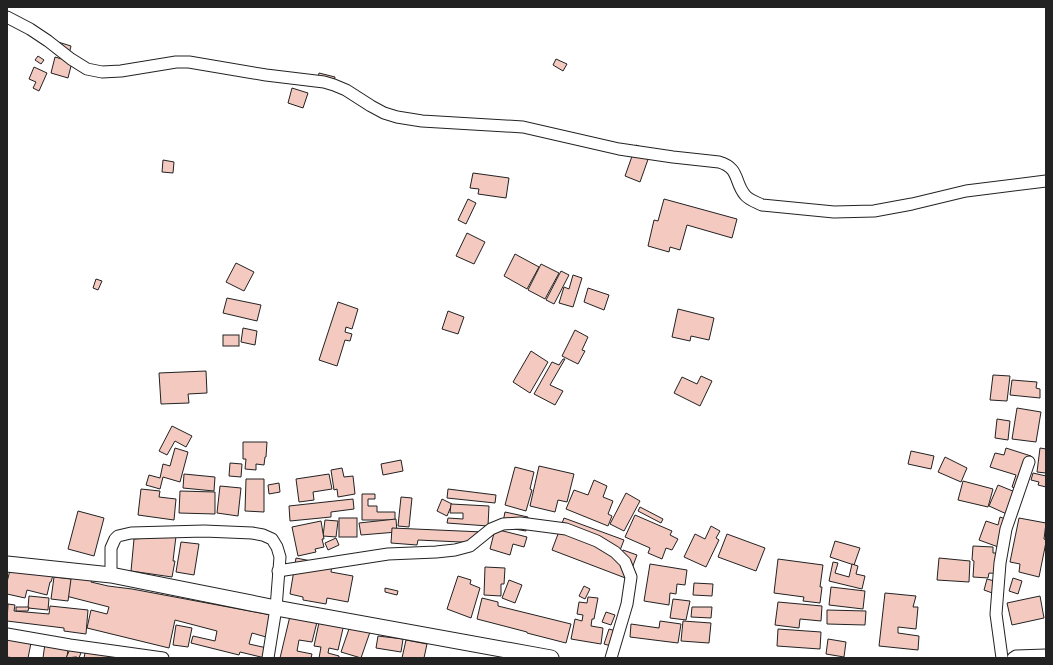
<svg xmlns="http://www.w3.org/2000/svg" width="1053" height="665" viewBox="0 0 1053 665" font-family="'PT Sans Narrow',sans-serif">
	<rect width="100%" height="100%" fill="#fff"/>
	<!-- building -->
	<g fill="#f3c9c0" stroke="#222">
		<polygon points="58,42 71,46 69,54 56,50"/>
		<polygon points="38,56 44,60 41,64 35,60"/>
		<polygon points="55,57 72,62 68,78 51,73"/>
		<polygon points="556,59 567,64 563,71 553,65"/>
		<polygon points="34,67 47,73 39,91 33,88 36,82 29,79"/>
		<polygon points="319,73 335,77 333,89 316,85"/>
		<polygon points="292,88 308,93 303,108 288,103"/>
		<polygon points="636,145 651,151 640,182 625,176"/>
		<polygon points="163,160 174,162 173,173 162,172"/>
		<polygon points="473,173 509,178 506,198 478,194 479,189 470,188"/>
		<polygon points="468,199 476,203 466,224 458,220"/>
		<polygon points="664,199 737,219 732,238 687,225 680,250 670,247 669,252 648,246 654,220 658,221"/>
		<polygon points="467,233 485,242 474,264 456,256"/>
		<polygon points="515,254 539,267 527,289 504,276"/>
		<polygon points="236,263 254,272 244,291 226,282"/>
		<polygon points="541,264 559,273 545,299 528,290"/>
		<polygon points="561,271 569,275 554,304 546,300"/>
		<polygon points="573,275 582,278 573,307 559,303 564,287 569,289"/>
		<polygon points="96,279 102,281 98,290 93,288"/>
		<polygon points="588,288 609,295 604,310 584,302"/>
		<polygon points="227,298 261,305 257,321 223,313"/>
		<polygon points="338,302 358,309 352,329 346,327 345,332 352,334 350,341 345,340 337,366 319,360"/>
		<polygon points="678,309 714,318 709,340 691,336 690,341 672,337"/>
		<polygon points="448,311 464,317 458,334 442,329"/>
		<polygon points="243,328 257,331 255,345 241,342"/>
		<polygon points="575,330 588,337 582,350 585,351 578,364 562,356"/>
		<rect x="223" y="335" width="16" height="11"/>
		<polygon points="531,351 548,362 530,393 513,382"/>
		<polygon points="563,359 565,359 550,385 563,391 555,405 534,394 552,362 559,365"/>
		<polygon points="206,371 207,393 188,394 189,403 161,404 159,373"/>
		<polygon points="993,375 1010,376 1007,401 990,400"/>
		<polygon points="701,376 712,381 700,406 674,393 682,377 697,384"/>
		<polygon points="1012,380 1037,382 1036,388 1040,389 1040,398 1010,395"/>
		<polygon points="1017,408 1041,412 1036,442 1012,439"/>
		<polygon points="997,419 1010,421 1008,440 995,438"/>
		<polygon points="172,426 192,436 186,447 175,441 167,455 159,451"/>
		<polygon points="243,442 267,442 266,457 265,457 264,465 256,464 256,470 245,469 246,459 243,459"/>
		<polygon points="175,448 188,452 180,482 163,477 160,489 146,485 149,475 160,478 163,464 170,466"/>
		<polygon points="1006,448 1031,456 1021,490 1012,487 1016,475 990,467 995,453 1004,455"/>
		<polygon points="1040,448 1046,449 1046,473 1037,472"/>
		<polygon points="911,451 934,456 931,469 908,464"/>
		<polygon points="945,457 967,468 961,482 938,472"/>
		<polygon points="401,460 403,471 383,475 381,464"/>
		<polygon points="230,463 242,464 241,477 229,476"/>
		<polygon points="539,466 574,474 567,502 558,500 555,512 530,506"/>
		<polygon points="515,467 534,472 530,489 532,490 526,511 505,505"/>
		<polygon points="342,468 344,477 353,476 355,494 338,497 337,489 334,490 331,470"/>
		<polygon points="1033,473 1046,476 1046,487 1038,485 1039,482 1031,480"/>
		<polygon points="184,474 215,477 214,491 183,488"/>
		<polygon points="329,474 332,489 313,492 314,500 299,502 296,479"/>
		<polygon points="246,479 264,479 264,512 245,511"/>
		<polygon points="594,480 607,486 603,497 613,501 608,514 612,516 608,526 566,509 574,490 588,495"/>
		<polygon points="963,481 993,489 988,507 958,500"/>
		<polygon points="279,483 280,492 269,494 268,485"/>
		<polygon points="998,485 1020,494 1011,516 989,506"/>
		<polygon points="220,486 241,488 238,516 217,513"/>
		<polygon points="141,489 160,491 159,497 176,499 174,520 138,515"/>
		<polygon points="448,489 496,495 495,503 447,498"/>
		<polygon points="180,491 215,492 215,514 179,513"/>
		<polygon points="626,493 640,501 624,531 610,524"/>
		<polygon points="362,494 375,494 375,499 368,499 368,506 377,506 377,512 395,512 395,520 362,520"/>
		<polygon points="401,497 412,498 409,527 398,526"/>
		<polygon points="353,499 354,509 331,512 331,517 290,521 289,506"/>
		<polygon points="442,499 452,504 447,516 437,511"/>
		<polygon points="451,504 489,506 488,526 447,523 448,518 463,519 463,513 450,513"/>
		<polygon points="640,507 663,519 661,523 638,511"/>
		<polygon points="78,511 104,518 94,556 68,549"/>
		<polygon points="505,512 528,517 526,531 502,527"/>
		<polygon points="635,515 672,531 670,535 678,539 672,550 666,548 662,559 648,553 650,548 625,537"/>
		<polygon points="1000,517 1011,521 1001,548 979,540 986,521 998,525"/>
		<rect x="339" y="518" width="18" height="19"/>
		<polygon points="564,518 624,540 617,558 619,559 623,550 637,555 628,579 552,550"/>
		<polygon points="1019,518 1046,523 1044,539 1046,540 1046,542 1039,577 1019,572 1020,564 1010,562"/>
		<polygon points="396,519 397,532 361,535 359,523"/>
		<polygon points="325,520 338,521 336,537 323,536"/>
		<polygon points="321,521 324,539 322,539 324,547 315,549 316,552 298,556 292,527"/>
		<polygon points="711,526 720,531 716,538 719,540 706,567 684,557 695,534 705,539"/>
		<polygon points="392,528 483,532 482,543 418,540 417,545 391,543"/>
		<polygon points="495,529 527,537 524,547 513,544 510,555 490,549"/>
		<polygon points="727,534 765,548 756,571 718,557"/>
		<polygon points="176,536 173,561 175,561 172,577 131,571 134,539"/>
		<polygon points="336,538 339,545 328,550 325,543"/>
		<polygon points="835,541 860,548 854,565 830,557"/>
		<polygon points="181,542 199,544 194,575 176,572"/>
		<polygon points="973,546 993,547 993,553 998,553 1004,574 989,573 988,578 973,577 974,561 972,560"/>
		<polygon points="296,558 332,565 331,572 353,576 348,602 327,598 326,604 303,600 303,597 290,594"/>
		<polygon points="939,558 970,561 969,582 937,580"/>
		<polygon points="778,559 823,565 820,587 822,587 820,603 803,601 804,597 774,593"/>
		<polygon points="12,562 54,572 51,582 50,582 47,595 27,590 25,598 7,594 7,582"/>
		<polygon points="833,562 838,563 835,573 849,577 852,564 858,566 856,574 865,576 862,589 829,581"/>
		<polygon points="650,564 687,570 685,585 677,584 676,594 670,593 669,605 644,601"/>
		<polygon points="485,567 505,568 504,584 501,584 501,596 484,595"/>
		<polygon points="71,573 92,578 91,582 108,586 132,589 271,615 266,637 252,633 249,644 267,648 265,658 240,652 239,655 191,643 193,636 215,641 217,631 175,620 169,648 87,628 91,610 107,614 109,607 66,596"/>
		<polygon points="458,576 471,580 470,584 480,588 471,618 447,609"/>
		<polygon points="54,577 71,579 68,601 51,599"/>
		<polygon points="1013,578 1022,581 1018,594 1009,591"/>
		<polygon points="987,579 998,582 995,594 984,590"/>
		<polygon points="509,580 522,585 515,603 502,598"/>
		<polygon points="694,583 713,584 712,596 693,595"/>
		<polygon points="584,586 590,589 585,599 579,596"/>
		<polygon points="831,587 865,591 863,609 829,605"/>
		<polygon points="385,588 398,591 397,595 385,592"/>
		<polygon points="885,593 916,596 913,607 918,607 916,629 898,627 898,633 919,636 918,650 879,646"/>
		<polygon points="29,596 49,598 48,610 28,608"/>
		<polygon points="1040,596 1044,618 1012,625 1007,603"/>
		<polygon points="588,597 598,598 594,619 592,619 591,626 603,628 601,644 571,639 575,619 582,621 583,615 577,614 579,602 587,603"/>
		<polygon points="482,598 498,602 498,606 571,624 566,643 527,633 527,632 477,619"/>
		<polygon points="673,599 690,601 686,620 670,618"/>
		<polygon points="778,602 822,606 821,621 800,619 799,628 775,625"/>
		<polygon points="8,604 15,605 14,611 49,614 50,606 88,610 86,634 64,631 64,628 7,621"/>
		<polygon points="16,607 29,607 28,611 16,611"/>
		<polygon points="692,607 712,607 711,618 691,617"/>
		<polygon points="827,610 866,611 865,625 827,624"/>
		<polygon points="606,612 615,615 611,625 602,622"/>
		<polygon points="290,616 317,622 312,642 299,640 297,651 312,654 311,658 280,658"/>
		<polygon points="320,618 344,624 338,650 329,648 328,653 339,656 339,658 319,658 321,647 314,646"/>
		<polygon points="660,621 681,624 678,643 630,637 631,624 659,628"/>
		<polygon points="683,621 711,623 709,643 681,641"/>
		<polygon points="176,625 192,628 188,647 173,645"/>
		<polygon points="350,626 370,632 361,658 341,652"/>
		<polygon points="609,629 616,631 611,646 604,644"/>
		<polygon points="778,629 821,632 820,649 777,646"/>
		<polygon points="46,636 69,639 67,658 43,658"/>
		<polygon points="378,636 403,639 401,652 376,648"/>
		<polygon points="7,639 31,643 28,658 15,658 7,657"/>
		<polygon points="828,639 846,642 844,657 826,654"/>
		<polygon points="74,640 84,645 79,658 76,657 66,658"/>
		<polygon points="406,640 427,644 424,658 402,658"/>
		<polygon points="87,643 130,658 84,658"/>
	</g>
	<g fill="none" stroke-linecap="round" stroke-linejoin="round">
		<defs>
			<g id="street">
				<path d="M7 17 30 29 48 41 71 59 87 69 102 72 121 71 176 62H189L266 75 324 82 334 85 346 90 371 106 384 113 397 117 422 121 523 127 619 149 673 157 719 162C740 168 734 182 745 195 749 200 756 202 762 205L834 212 874 211 912 204 966 191 1046 181"/>
				<polyline points="278,571 388,554 436,552 455,550 470,546 491,529 503,524 520,523 566,529 597,541 615,552 625,562 631,577 627,604 611,658"/>
				<polyline points="111,575 111,548 115,539 118,536 131,533 204,531 252,533 263,535 272,539 277,547 280,557 276,608 268,658"/>
				<polyline points="7,634 70,645 163,658"/>
				<polyline points="1002,658 996,614 1000,563 1006,529 1029,462"/>
				<polyline points="1013,658 1016,656 1046,655"/>
			</g>
			<polyline id="secondary" points="7,564 111,575 276,608 551,658"/>
		</defs>
		<!-- street casing -->
		<use href="#street" stroke="#222" stroke-width="13"/>
		<!-- secondary casing -->
		<use href="#secondary" stroke="#222" stroke-width="17"/>
		<!-- street -->
		<use href="#street" stroke="#fff" stroke-width="11"/>
		<!-- secondary -->
		<use href="#secondary" stroke="#fff" stroke-width="15"/>
	</g>
	<!-- border -->
	<rect width="1053" height="665" fill="none" stroke="#222222" stroke-width="16"/>
</svg>
